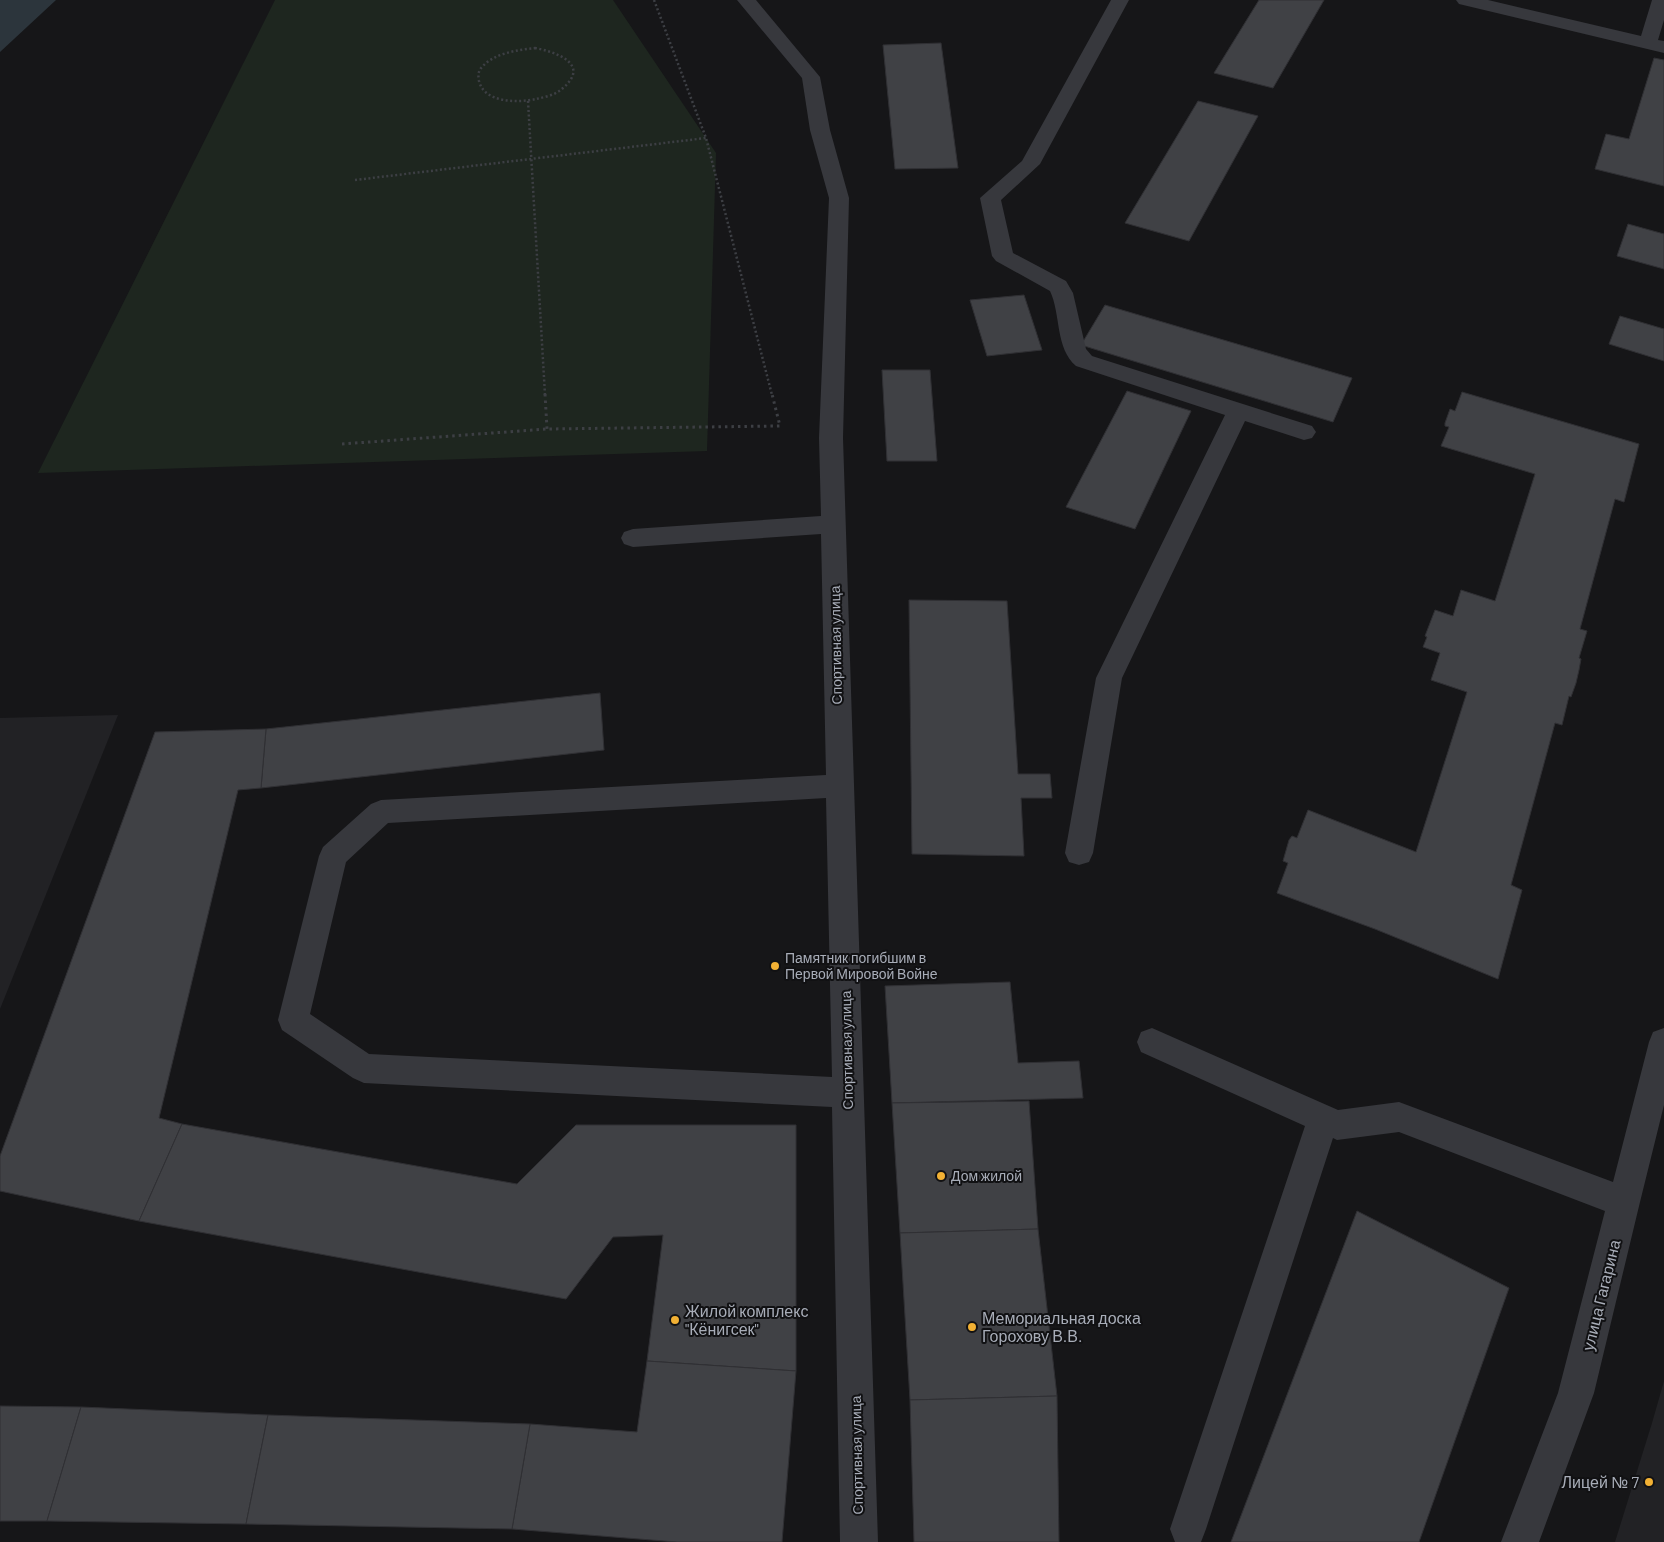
<svg xmlns="http://www.w3.org/2000/svg" width="1664" height="1542" viewBox="0 0 1664 1542" font-family="Barlow,sans-serif">
	<rect width="100%" height="100%" fill="#161618"/>
	<!-- built -->
	<g fill="#222225">
		<polygon points="118,715 0,1009 0,718"/>
		<polygon points="1664,1381 1664,1542 1615,1542 1652,1423"/>
	</g>
	<!-- green -->
	<polygon fill="#1e261f" points="275,0 613,0 716,153 707,451 38,473"/>
	<!-- water -->
	<polygon fill="#2c353c" points="0,0 56,0 0,52"/>
	<!-- building -->
	<g fill="#404145" stroke="#303034">
		<polygon points="1259,0 1324,0 1273,88 1214,73"/>
		<polygon points="941,43 958,168 895,169 883,45"/>
		<polygon points="1654,58 1664,60 1664,186 1595,169 1606,134 1629,139"/>
		<polygon points="1198,101 1258,116 1189,241 1125,223"/>
		<polygon points="1628,224 1664,234 1664,269 1617,256"/>
		<polygon points="1024,295 1042,350 987,356 970,300"/>
		<polygon points="1105,305 1352,378 1333,422 1081,345"/>
		<polygon points="1620,316 1664,329 1664,361 1609,344"/>
		<polygon points="882,370 930,370 937,461 887,461"/>
		<polygon points="1127,391 1191,411 1135,529 1066,507"/>
		<polygon points="1462,392 1639,444 1624,502 1615,499 1580,629 1587,631 1579,658 1581,659 1579,670 1576,683 1571,697 1569,696 1562,725 1555,723 1511,885 1522,890 1498,979 1375,929 1277,893 1288,863 1283,861 1289,840 1292,836 1297,838 1308,810 1416,852 1467,692 1431,680 1440,653 1423,647 1427,637 1425,636 1435,610 1453,616 1461,590 1495,601 1535,474 1441,446 1449,427 1445,426 1445,423 1450,409 1455,411"/>
		<polygon points="909,600 1007,601 1018,774 1050,774 1052,798 1021,798 1024,856 912,854"/>
		<polygon points="600,693 604,750 261,788 266,729"/>
		<polygon points="266,729 261,788 238,790 159,1118 182,1124 139,1221 0,1191 0,1156 155,732"/>
		<polygon points="1010,982 1018,1063 1079,1061 1083,1098 892,1103 885,986"/>
		<polygon points="1029,1101 1038,1229 900,1233 892,1103"/>
		<polygon points="182,1124 517,1184 576,1125 796,1125 796,1371 647,1361 663,1235 613,1237 566,1299 139,1221"/>
		<polygon points="1357,1211 1509,1288 1419,1542 1231,1542"/>
		<polygon points="1038,1229 1057,1396 910,1400 900,1233"/>
		<polygon points="647,1361 796,1371 782,1542 677,1542 512,1529 530,1424 637,1432"/>
		<polygon points="1057,1396 1059,1542 914,1542 910,1400"/>
		<polygon points="0,1406 81,1407 47,1521 0,1521"/>
		<polygon points="81,1407 268,1415 246,1524 47,1521"/>
		<polygon points="268,1415 530,1424 512,1529 246,1524"/>
	</g>
	<g fill="none" stroke-linecap="round" stroke-linejoin="round">
		<!-- path-far1 -->
		<g stroke="#3d3f44" stroke-width="2.5" stroke-dasharray="2 2.5" stroke-linecap="butt">
			<polyline points="654,0 706,138 772,395"/>
			<path d="M535 48C556 52 591 64 563 88 556 95 545 97 536 99 518 103 484 103 479 81 478 76 478 71 482 67 494 53 518 50 535 48Z"/>
			<polyline points="528,101 545,395"/>
			<polyline points="355,180 706,138"/>
		</g>
		<!-- path -->
		<g stroke="#3d3f44" stroke-width="3" stroke-dasharray="2.5 4" stroke-linecap="butt">
			<polyline points="545,394 547,429"/>
			<polyline points="342,444 547,429 780,426 772,394"/>
		</g>
		<!-- minor -->
		<g fill="#37383d" fill-rule="evenodd">
			<path d="M737 0H756L820 77 830 130 849 198 843 438 878 1542H840L832 1107 364 1083 353 1078 282 1030 278 1020 319 856 323 847 371 804 381 800 826 775 821 534 633 547 624 544 621 538 624 532 633 529 821 516 819 438 829 198 810 130 802 78ZM826 798 832 1077 369 1054 310 1014 346 862 388 823Z"/>
			<path d="M1111 0H1129L1040 164 1001 200 1013 253 1066 281 1073 293 1086 349 1092 356 1312 426 1316 432 1312 438 1304 440 1245 421 1122 678 1093 853 1089 862 1079 865 1069 862 1065 853 1096 678 1225 415 1076 366C1055 348 1061 314 1050 291L996 261 992 256 980 198 1022 161Z"/>
			<polygon points="1456,0 1488,0 1641,36 1652,0 1664,0 1664,20 1658,40 1664,41 1664,53 1459,4"/>
			<polygon points="1152,1028 1338,1110 1399,1102 1613,1182 1649,1042 1653,1032 1664,1028 1664,1105 1640,1202 1594,1393 1539,1542 1501,1542 1558,1393 1605,1211 1399,1132 1337,1140 1333,1138 1206,1529 1201,1542 1175,1542 1170,1529 1305,1126 1141,1052 1137,1042 1141,1032"/>
		</g>
	</g>
	<!-- markers -->
	<g fill="#f2b134" stroke="#111113" stroke-width="2">
		<circle cx="775" cy="966" r="5"/>
		<circle cx="941" cy="1176" r="5"/>
		<circle cx="675" cy="1320" r="5"/>
		<circle cx="972" cy="1327" r="5"/>
		<circle cx="1649" cy="1482" r="5"/>
	</g>
	<g text-anchor="middle" stroke-width="4" stroke-linejoin="round" paint-order="stroke">
		<!-- street labels -->
		<g font-size="14" fill="#a8adb8" stroke="#111113">
			<text transform="translate(836 645) rotate(-91)" y="5">Спортивная улица</text>
			<text transform="translate(847 1050) rotate(-91)" y="5">Спортивная улица</text>
			<text transform="translate(857 1455) rotate(-91)" y="5">Спортивная улица</text>
		</g>
		<!-- poi labels -->
		<g font-size="14" fill="#a8adb8" stroke="#111113" text-anchor="start">
			<text x="785" y="963">Памятник погибшим в<tspan x="785" dy="16">Первой Мировой Войне</tspan></text>
			<text x="951" y="1181">Дом жилой</text>
		</g>
		<!-- near-street labels -->
		<g font-size="16" fill="#a8adb8" stroke="#111113">
			<text transform="translate(1601 1295) rotate(-76)" y="6">улица Гагарина</text>
		</g>
		<!-- near-poi labels -->
		<g font-size="16" fill="#a8adb8" stroke="#111113" text-anchor="start">
			<text x="685" y="1317">Жилой комплекс<tspan x="685" dy="18">"Кёнигсек"</tspan></text>
			<text x="982" y="1324">Мемориальная доска<tspan x="982" dy="18">Горохову В.В.</tspan></text>
			<text x="1639" y="1488" text-anchor="end">Лицей № 7</text>
		</g>
	</g>
</svg>
